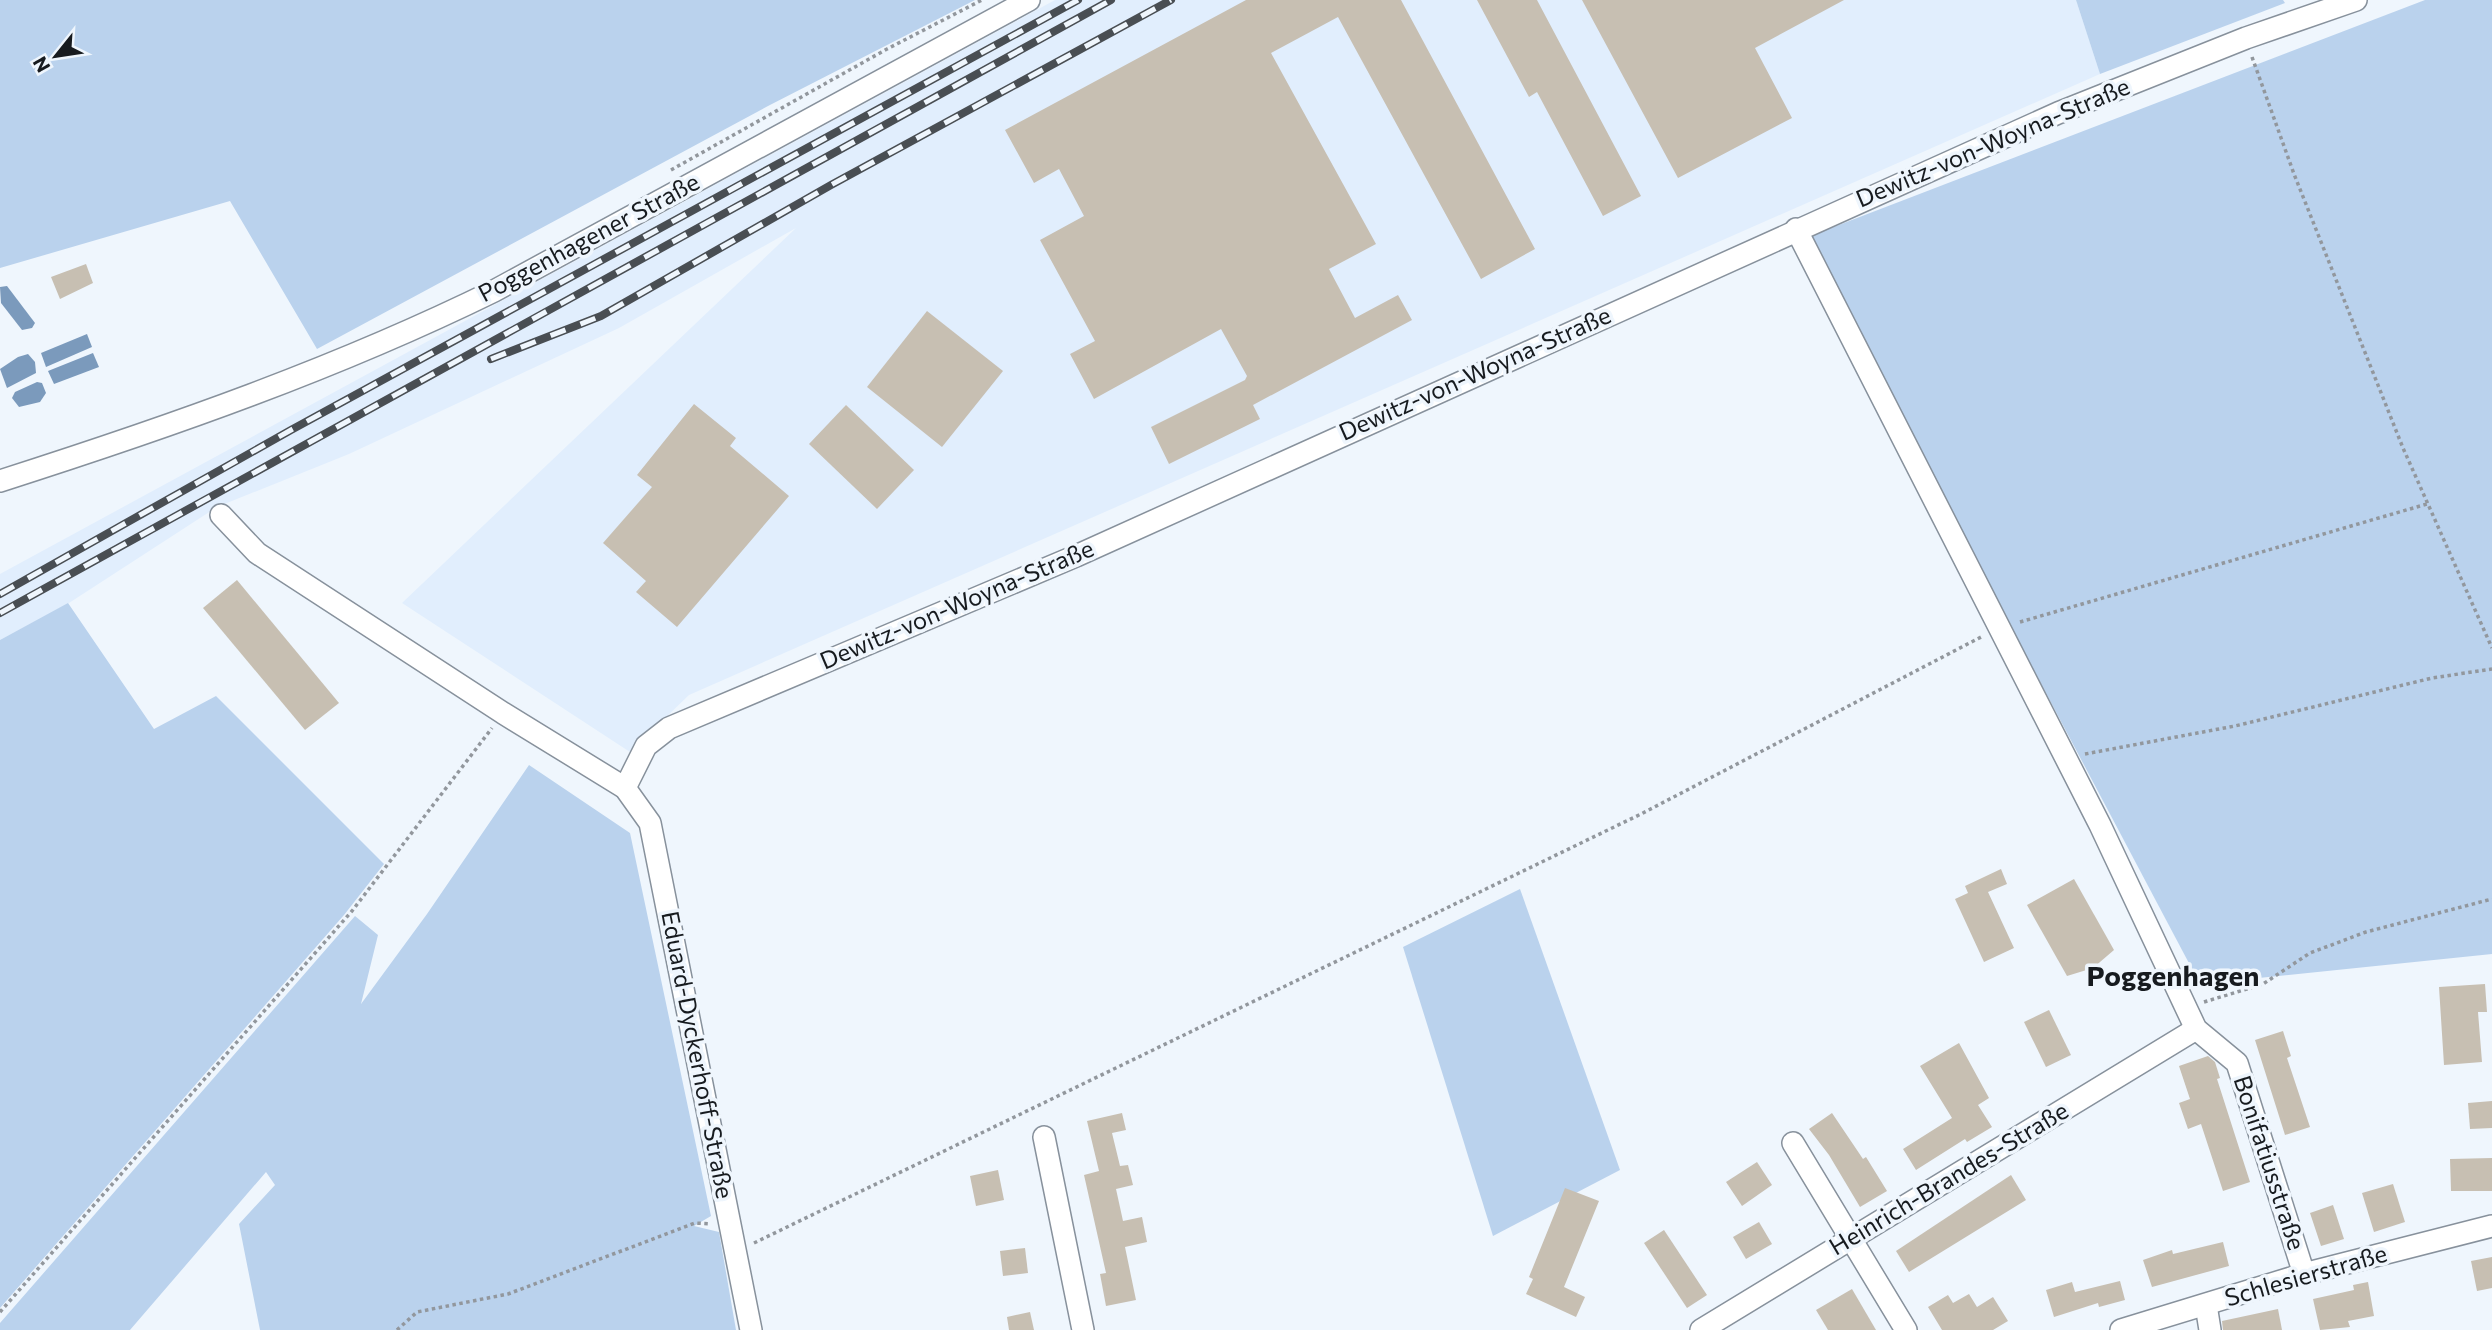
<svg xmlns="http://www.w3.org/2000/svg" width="2492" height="1330" viewBox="0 0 2492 1330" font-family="Commissioner,sans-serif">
	<rect width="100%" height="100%" fill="#eff6fd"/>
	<!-- built -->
	<polygon fill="#e1eefd" points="1055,0 2076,0 2100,74 689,695 630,752 402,603 796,228 619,328 349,454 217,507 69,603 0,640 0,574"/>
	<!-- green -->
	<g fill="#bad2ed">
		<polygon points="0,0 975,0 768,106 317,349 230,201 0,268"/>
		<polygon points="2076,0 2283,0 2285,3 2100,74"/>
		<polygon points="2425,0 2492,0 2492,954 2200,984 1805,238"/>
		<polygon points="68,603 154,729 216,696 384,864 344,915 0,1308 0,640"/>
		<polygon points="529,765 630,833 711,1216 694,1226 719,1232 736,1330 260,1330 239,1224 275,1185 266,1172 130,1330 0,1330 0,1323 355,916 378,935 361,1004 427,914"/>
		<polygon points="1520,889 1620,1170 1493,1236 1403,947"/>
	</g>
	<!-- water -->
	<g fill="#7b9abc">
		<polygon points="7,286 35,323 32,328 22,330 1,303 0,287"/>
		<polygon points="87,334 92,347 46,367 41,353"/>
		<polygon points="93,353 99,367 54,384 48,371"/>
		<polygon points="28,354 35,362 36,373 7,388 0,369 18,357"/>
		<polygon points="37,382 42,383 46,393 40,402 19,407 12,398 15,392"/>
	</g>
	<!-- building -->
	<g fill="#c7bfb2">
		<polygon points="1246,0 1401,0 1535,249 1481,279 1338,17 1271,53 1376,244 1329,269 1355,318 1398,295 1412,320 1253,405 1260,419 1169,464 1151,427 1245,380 1247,376 1221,329 1094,399 1070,354 1095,341 1040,240 1084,216 1059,169 1034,183 1005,130"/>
		<polygon points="1477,0 1537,0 1641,196 1603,216 1537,92 1529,97"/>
		<polygon points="1582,0 1844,0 1755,48 1792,118 1678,178"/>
		<polygon points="86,264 93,283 60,299 51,277"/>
		<polygon points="927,311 1003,371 942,447 867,387"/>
		<polygon points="694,404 736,438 730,446 789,496 677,627 636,592 646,581 603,543 652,487 637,475"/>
		<polygon points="846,405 914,470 877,509 809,444"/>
		<polygon points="237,580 339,703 305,730 203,608"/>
		<polygon points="2001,869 2007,884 1988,892 2014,948 1984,962 1955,899 1968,893 1965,886"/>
		<polygon points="2074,879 2114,950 2093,968 2067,976 2027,905"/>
		<polygon points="2485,984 2487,1012 2478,1012 2482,1062 2444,1065 2439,987"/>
		<polygon points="2049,1010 2071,1055 2046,1067 2024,1022"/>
		<polygon points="2283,1031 2291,1056 2287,1058 2310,1127 2285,1135 2255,1040"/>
		<polygon points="1959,1043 1989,1098 1978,1105 1992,1127 1967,1142 1965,1139 1916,1170 1903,1149 1952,1118 1920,1066"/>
		<polygon points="2208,1056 2215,1062 2220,1078 2217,1079 2250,1182 2223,1191 2201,1124 2188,1129 2179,1103 2190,1099 2179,1066"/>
		<polygon points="2492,1101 2492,1128 2470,1129 2468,1103"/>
		<polygon points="1122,1113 1126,1130 1112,1133 1120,1166 1128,1165 1133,1185 1116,1189 1123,1221 1142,1217 1147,1242 1125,1247 1136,1300 1106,1306 1100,1274 1106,1273 1084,1175 1099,1171 1087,1121"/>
		<polygon points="1832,1113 1863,1159 1866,1157 1887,1191 1860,1207 1829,1155 1809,1129"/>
		<polygon points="2492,1158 2492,1191 2451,1191 2450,1159"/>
		<polygon points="1757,1162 1772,1185 1742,1206 1726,1182"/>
		<polygon points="998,1170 1004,1200 976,1206 970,1176"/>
		<polygon points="2011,1175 2026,1200 1909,1272 1896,1251"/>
		<polygon points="2393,1184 2405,1222 2374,1232 2362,1193"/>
		<polygon points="1565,1188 1599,1201 1564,1287 1585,1297 1576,1317 1526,1294 1533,1279 1529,1277"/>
		<polygon points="2333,1205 2344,1239 2321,1246 2310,1213"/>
		<polygon points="1759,1222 1772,1244 1746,1259 1733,1237"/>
		<polygon points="1664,1230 1707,1295 1687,1308 1644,1243"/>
		<polygon points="2223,1242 2229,1266 2152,1287 2143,1260 2172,1250 2173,1254"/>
		<polygon points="1025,1248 1028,1273 1003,1276 1000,1251"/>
		<polygon points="2492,1257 2492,1288 2477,1291 2471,1261"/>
		<polygon points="2120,1281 2125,1300 2099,1307 2098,1303 2054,1317 2046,1290 2072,1282 2075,1292"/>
		<polygon points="2368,1282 2374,1316 2348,1321 2350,1327 2320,1330 2313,1299 2354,1290 2353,1285"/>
		<polygon points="1852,1289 1876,1330 1828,1330 1816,1310"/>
		<polygon points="1969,1294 1977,1307 1993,1297 2008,1321 1993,1330 1942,1330 1928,1307 1948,1295 1953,1303"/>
		<polygon points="2278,1309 2282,1330 2223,1330 2222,1321"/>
		<polygon points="1030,1312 1034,1330 1009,1330 1007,1317"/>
	</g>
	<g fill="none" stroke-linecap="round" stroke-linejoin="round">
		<defs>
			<g id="minor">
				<polyline points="1796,229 2100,825 2196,1029 2237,1063 2304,1274"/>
				<path d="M0 481C169 427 335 369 494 291L1029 0"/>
				<polyline points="221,515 257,553 503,713 625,788 650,823 751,1330"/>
				<polyline points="625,788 646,746 669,728 1076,556 2058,113 2246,38 2356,0"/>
				<polyline points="1044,1137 1083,1330"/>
				<polyline points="1793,1143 1906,1330"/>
				<polyline points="2206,1305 2210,1330"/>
				<polyline points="1701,1330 2196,1029"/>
				<polyline points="2121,1330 2304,1274 2492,1226"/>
			</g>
		</defs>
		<!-- minor casing -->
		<use href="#minor" stroke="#87919c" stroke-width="24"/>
		<!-- path -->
		<g stroke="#92979d" stroke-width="3.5" stroke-dasharray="3.5 3.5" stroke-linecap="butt">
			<polyline points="2252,57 2294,174 2403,448 2492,648"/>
			<polyline points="671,170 887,49 982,0"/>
			<polyline points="2020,622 2427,504"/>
			<polyline points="2085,754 2235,726 2432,678 2492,669"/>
			<polyline points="2204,1002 2263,984 2310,953 2366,932 2492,899"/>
			<polyline points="754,1243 1641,814 1983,636"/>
			<polyline points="0,1312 352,911 492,728"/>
			<polyline points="397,1330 417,1312 508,1294 695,1223 711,1224"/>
		</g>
		<!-- minor -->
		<use href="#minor" stroke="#fff" stroke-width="21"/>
		<defs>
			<g id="rail">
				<polyline points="491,359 601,316 831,185 1171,0"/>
				<polyline points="0,594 291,430 1078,0"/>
				<polyline points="0,613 1111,0"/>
			</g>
		</defs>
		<!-- rail casing -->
		<use href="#rail" stroke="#494e53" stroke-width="8"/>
		<!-- rail -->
		<use href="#rail" stroke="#eff6fd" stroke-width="5" stroke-dasharray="16" stroke-linecap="butt"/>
	</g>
	<g text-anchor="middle" stroke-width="7" stroke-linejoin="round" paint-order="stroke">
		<!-- street labels -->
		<g font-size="24" fill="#171b1f" stroke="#eff6fd">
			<text transform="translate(1993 143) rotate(-23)" y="8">Dewitz-von-Woyna-Straße</text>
			<text transform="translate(589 238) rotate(-28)" y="8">Poggenhagener Straße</text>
			<text transform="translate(1475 374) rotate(-24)" y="8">Dewitz-von-Woyna-Straße</text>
			<text transform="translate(957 605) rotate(-23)" y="8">Dewitz-von-Woyna-Straße</text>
			<text transform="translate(697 1055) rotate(79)" y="8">Eduard-Dyckerhoff-Straße</text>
			<text transform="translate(2269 1163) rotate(72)" y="8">Bonifatiusstraße</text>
			<text transform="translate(1949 1179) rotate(-31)" y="8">Heinrich-Brandes-Straße</text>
			<text transform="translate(2306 1276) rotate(-16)" y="8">Schlesierstraße</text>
		</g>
		<!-- quarter labels -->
		<g font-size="28" font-weight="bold" fill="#171b1f" stroke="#eff6fd">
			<text x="2173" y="986">Poggenhagen</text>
		</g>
	</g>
	<!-- north arrow -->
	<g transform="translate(56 56) rotate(240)" stroke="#eff6fd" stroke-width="5" paint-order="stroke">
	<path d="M0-5L12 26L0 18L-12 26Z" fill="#171b1f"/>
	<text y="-10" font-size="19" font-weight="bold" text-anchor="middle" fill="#171b1f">N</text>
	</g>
</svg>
